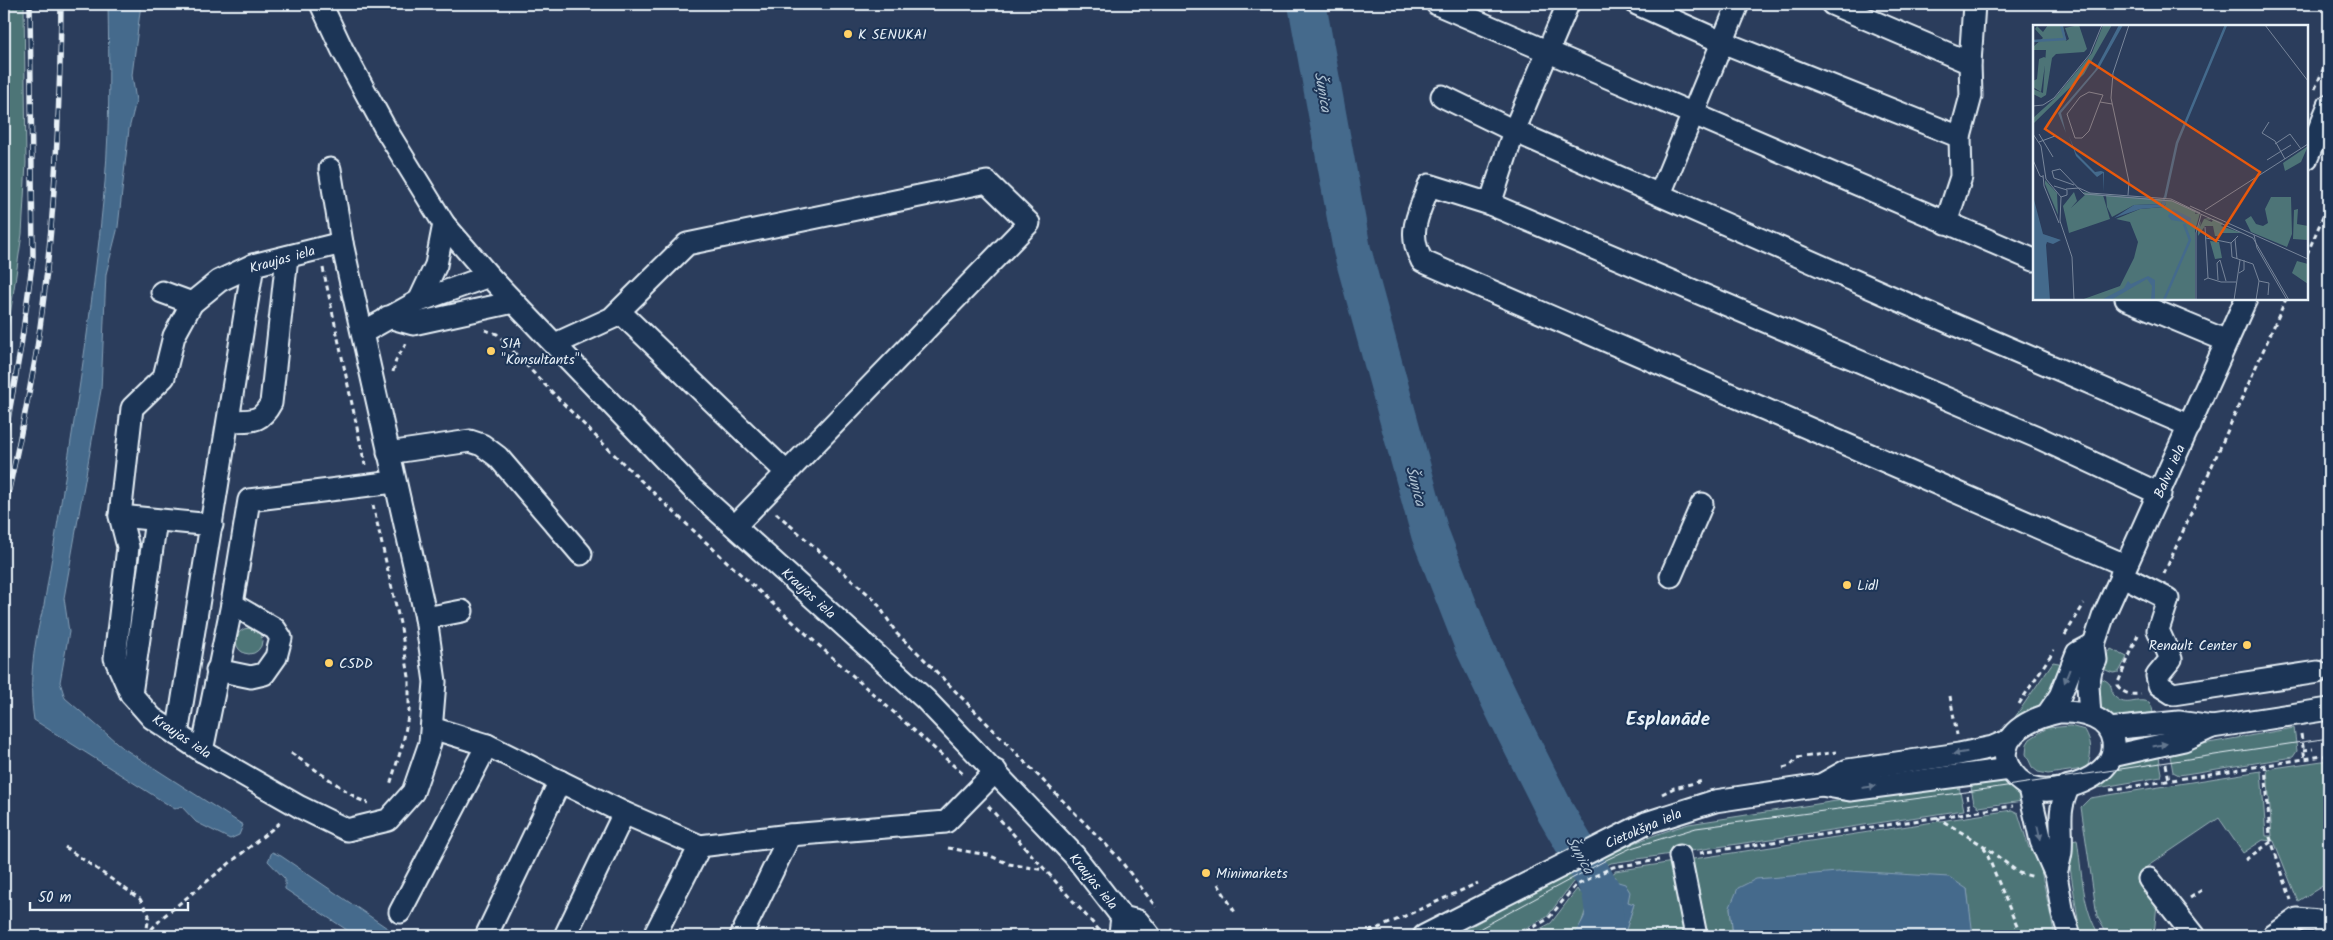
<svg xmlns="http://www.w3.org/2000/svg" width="2333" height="940" viewBox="0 0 2333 940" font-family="Kalam,sans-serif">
	<rect width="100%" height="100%" fill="#2b3d5c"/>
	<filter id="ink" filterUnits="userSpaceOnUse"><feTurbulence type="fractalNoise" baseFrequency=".02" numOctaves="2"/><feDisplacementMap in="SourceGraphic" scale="10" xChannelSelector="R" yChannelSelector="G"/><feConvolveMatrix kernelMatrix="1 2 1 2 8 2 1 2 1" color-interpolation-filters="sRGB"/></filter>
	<g filter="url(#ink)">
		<!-- green -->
		<g fill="#4d7477" stroke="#9ab2b8">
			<polygon points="4,4 24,4 26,163 22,234 4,357"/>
			<circle cx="249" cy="641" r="13"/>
			<polygon points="2111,649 2127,657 2119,672 2113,673 2101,668"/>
			<polygon points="2053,662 2064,664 2060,676 2042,705 2013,720"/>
			<path d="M2098 677C2108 681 2112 683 2112 694 2126 710 2133 697 2149 702L2152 707 2154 719C2136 719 2103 726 2097 702 2096 695 2098 685 2098 677Z"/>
			<path d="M2070 726 2085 730C2092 742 2092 752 2088 765L2083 769 2048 774 2038 772 2032 767 2026 754 2027 744 2030 739 2047 728Z"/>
			<polygon points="2294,728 2297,751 2293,757 2179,775 2173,772 2169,750"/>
			<polygon points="2158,752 2162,773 2161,777 2086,790 2129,758"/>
			<polygon points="2329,760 2329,882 2298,901 2274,841 2263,840 2243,853 2219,818 2145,868 2143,883 2157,903 2154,936 2108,936 2097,916 2081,807 2090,798 2261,771 2266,836 2272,836 2267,769"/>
			<polygon points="2001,777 2010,780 2023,801 1979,807 1974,803 1970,782"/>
			<path d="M1958 782 1964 810 1611 863 1573 882 1547 917 1511 936H1453C1530 895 1605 848 1689 824Z"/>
			<polygon points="2012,810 2018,813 2029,848 2036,847 2055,936 1972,936 1967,889 1730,907 1733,936 1624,936 1634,904 1628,903 1625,885 1615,881 1616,877 1610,875 1615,872 1615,871"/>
			<path d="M2077 839C2082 871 2082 909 2100 936H2083L2079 926 2066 841Z"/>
			<path d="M1577 889 1579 892 1588 891C1587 906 1584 925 1572 936H1527L1551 923Z"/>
		</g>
		<!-- water -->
		<g fill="#446a8c" stroke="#86a0b7">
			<path d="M108 4H141L132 75 136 101 129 129 118 227 106 274 101 390 64 598 69 632 60 682 65 698 123 748 243 825 239 835 230 839 196 822 181 806 175 809 34 720C28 682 34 641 44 605 67 465 92 324 105 182 110 123 109 63 108 4Z"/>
			<path d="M1574 822 1608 879 1625 884 1630 892 1628 902 1634 904 1624 936H1572C1582 927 1590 906 1588 892 1587 882 1563 844 1557 832Z"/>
			<polygon points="272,852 281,856 399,936 356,936 285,889 285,879 268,861"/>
			<polygon points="1849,871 1949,877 1967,889 1973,935 1733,936 1730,907 1738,888 1756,879"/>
		</g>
		<!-- pier -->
		<polygon fill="#2b3d5c" points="1581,829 1609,876 1585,889 1558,841"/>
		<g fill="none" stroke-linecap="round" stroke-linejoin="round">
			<!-- river -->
			<polyline stroke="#446a8c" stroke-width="38" points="1307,4 1352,250 1430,534 1473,644 1507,715 1556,813 1601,890 1605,921 1596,936"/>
			<defs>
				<g id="minor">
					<polyline points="321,4 342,49 385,128 444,224 489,276 692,488 925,699 1074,855 1122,917 1138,921 1150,936"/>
					<polyline points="1437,4 2034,260"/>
					<polyline points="1637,4 1722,42 1960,137"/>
					<polyline points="1832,4 1970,63"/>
					<polyline points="1442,96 1514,131 1953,324 2190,426"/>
					<polyline points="2307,158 2329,105"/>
					<polyline points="330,169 342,243"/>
					<polyline points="1660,194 1738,4"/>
					<polyline points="1490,204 1514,131 1568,4"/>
					<polyline points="1946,223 1961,177 1960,137 1971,96 1970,63 1974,4"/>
					<polyline points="162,292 192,303"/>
					<polyline points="2126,299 2227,341"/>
					<polyline points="419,301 436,265 444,224"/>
					<polyline points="620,312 786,472"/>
					<polyline points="388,317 413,324 514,302"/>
					<polyline points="362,333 342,243 253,265 219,281 192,303 174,336 164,377 132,408 120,516 128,547 115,658 131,694 152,718 202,751 300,807 347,830 388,820 413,792 430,743 435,682 426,618 362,333 419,301 489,276"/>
					<polyline points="555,344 612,318 687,244 987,182 1029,223 735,526"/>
					<path d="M229 421C251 420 260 424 271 403L287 257"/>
					<polyline points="388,453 470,441 482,445 498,457 581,554"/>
					<polyline points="120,516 212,525"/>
					<path d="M2125 565 1422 261C1406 231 1419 215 1429 185L1490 204 2037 437 2160 494"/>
					<polyline points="2121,575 2168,599 2158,630 2171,659 2157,676 2159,685 2173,694 2318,672"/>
					<polyline points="1671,576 1702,504"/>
					<polyline points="426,618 462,611"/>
					<polyline points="217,670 251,677 264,674 276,657 281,638 275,629 232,604"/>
					<polyline points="131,694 156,520"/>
					<path d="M2059 712C2081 711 2110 717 2113 742 2114 750 2112 758 2107 764 2092 783 2054 795 2031 788 2026 786 2022 782 2018 779 2010 771 2003 760 2006 749 2010 727 2040 716 2059 712Z"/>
					<polyline points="2047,715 2060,696 2077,653 2094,644"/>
					<polyline points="2090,716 2088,686 2091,670 2096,660 2094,644 2103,617 2246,299"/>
					<polyline points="432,728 487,745 624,813 700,846 790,835 946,822 996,771"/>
					<polyline points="2109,729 2179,722 2212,727 2329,709"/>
					<polyline points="177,735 253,265"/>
					<polyline points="202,751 232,604 249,500 394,482"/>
					<polyline points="2112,756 2184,740 2212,727"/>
					<polyline points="1821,785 1848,770 1959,754 1993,747 2007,741"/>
					<polyline points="2029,788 2041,841 2056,875 2063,914 2070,936"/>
					<polyline points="1680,856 1696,936"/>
					<path d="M2056 875C2057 868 2060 860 2061 852 2063 823 2056 815 2069 786"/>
					<polyline points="2149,879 2194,936"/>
					<polyline points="400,912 487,745"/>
					<polyline points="1122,917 1120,933 1122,936"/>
					<polyline points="486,936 560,781"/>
					<polyline points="565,936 624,813"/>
					<polyline points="654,936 700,846"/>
					<polyline points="741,936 790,835"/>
					<polyline points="1424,936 1646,823 1715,801 1821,785 1850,790 2010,769"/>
					<polyline points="2273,936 2297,919 2329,922"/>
				</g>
			</defs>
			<!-- minor casing -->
			<use href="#minor" stroke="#e8f1f8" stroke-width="25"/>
			<!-- path -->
			<g stroke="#e8f1f8" stroke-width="3" stroke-dasharray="5 4" stroke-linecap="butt">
				<polyline points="2315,89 2329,55"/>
				<polyline points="2307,254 2329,203"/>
				<polyline points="323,268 365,465"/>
				<path d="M485 330 497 334C642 491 804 632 963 774"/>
				<polyline points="393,372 396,360 406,344"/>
				<polyline points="373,505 401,628 409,677 409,711 403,743 390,785"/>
				<polyline points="776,513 876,601 897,634 918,653 1117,856 1156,907"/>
				<polyline points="2164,574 2286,299"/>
				<polyline points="2065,635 2084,604"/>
				<path d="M2138 635 2117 685C2124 694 2130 695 2141 694"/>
				<polyline points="1950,696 1957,735"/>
				<polyline points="2019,704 2054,650"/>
				<polyline points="2301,734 2305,759"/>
				<polyline points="2303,750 2313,749"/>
				<polyline points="291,753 358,799 368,803"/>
				<polyline points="2166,764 2169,780"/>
				<polyline points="2265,765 2270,837 2291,900"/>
				<polyline points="1783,768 1790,766 1797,758 1836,752"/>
				<polyline points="2110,790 2329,755"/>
				<polyline points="1662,794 1674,788 1703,781"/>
				<polyline points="1967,795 1970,812"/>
				<polyline points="988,806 1099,930"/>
				<polyline points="1936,817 1984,846 2019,873 2035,877"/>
				<polyline points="65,847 140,899 149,915 146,935"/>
				<polyline points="1984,847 2021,936"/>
				<polyline points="948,848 988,855 1009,864 1044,870"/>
				<polyline points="1700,853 2013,806"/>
				<polyline points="2245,860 2271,842"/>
				<polyline points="1218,884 1236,914"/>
				<polyline points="2190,898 2202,890"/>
				<polyline points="1171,929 1176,936"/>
				<polyline points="145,936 164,916 282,821"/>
				<polyline points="1361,936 1478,883"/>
				<polyline points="1518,936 1548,919 1575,886 1613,867 1659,860"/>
			</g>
			<!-- minor -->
			<use href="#minor" stroke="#1d3557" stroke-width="21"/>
			<!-- tram -->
			<polyline stroke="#e8f1f8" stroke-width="1" points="1466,936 1608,859 1631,848 1696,828 1966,792 2329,738"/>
			<defs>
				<g id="rail">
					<polyline points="4,442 21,346 33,257 30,4"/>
					<path d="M4 512C16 458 28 403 37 348 54 235 60 118 61 4"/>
				</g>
			</defs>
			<!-- rail casing -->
			<use href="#rail" stroke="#e8f1f8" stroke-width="5.5"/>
			<!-- rail -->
			<use href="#rail" stroke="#1d3557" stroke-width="4" stroke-dasharray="11" stroke-linecap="butt"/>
		</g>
		<!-- one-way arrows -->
		<defs><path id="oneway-solid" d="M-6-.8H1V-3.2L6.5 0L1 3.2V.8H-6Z" transform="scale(1.25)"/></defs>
		<g fill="#64778f">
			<use href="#oneway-solid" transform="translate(2067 676) rotate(111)"/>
			<use href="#oneway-solid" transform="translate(2160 745) rotate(-11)"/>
			<use href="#oneway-solid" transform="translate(1960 753) rotate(170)"/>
			<use href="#oneway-solid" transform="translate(1869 787) rotate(-8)"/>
			<use href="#oneway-solid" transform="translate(2039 833) rotate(77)"/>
		</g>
	</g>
	<!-- markers -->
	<g fill="#ffd166" stroke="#1d3557" stroke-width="2">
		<circle cx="848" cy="34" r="5"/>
		<circle cx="491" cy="351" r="5"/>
		<circle cx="1847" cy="585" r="5"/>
		<circle cx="2247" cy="645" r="5"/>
		<circle cx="329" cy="663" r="5"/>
		<circle cx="1206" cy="873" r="5"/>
	</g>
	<g text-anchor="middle" stroke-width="4" stroke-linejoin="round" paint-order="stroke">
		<!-- poi labels -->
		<g font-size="14" fill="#e8f1f8" stroke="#1d3557" text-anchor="start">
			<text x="858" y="39">K SENUKAI</text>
			<text x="501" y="348">SIA<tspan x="501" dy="16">"Konsultants"</tspan></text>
			<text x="1857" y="590">Lidl</text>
			<text x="2237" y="650" text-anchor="end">Renault Center</text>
			<text x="339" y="668">CSDD</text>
			<text x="1216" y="878">Minimarkets</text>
		</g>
		<!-- street labels -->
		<g font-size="14" fill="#e8f1f8" stroke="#1d3557">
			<text transform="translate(282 259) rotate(-16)" y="5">Kraujas iela</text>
			<text transform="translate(2169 471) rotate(-66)" y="5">Balvu iela</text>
			<text transform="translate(809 593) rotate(42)" y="5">Kraujas iela</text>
			<text transform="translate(182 736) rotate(34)" y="5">Kraujas iela</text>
			<text transform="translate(1643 828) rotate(-23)" y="5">Cietokšņa iela</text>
			<text transform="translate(1094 881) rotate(51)" y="5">Kraujas iela</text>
		</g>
		<!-- water labels -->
		<g font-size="15" font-style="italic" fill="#afc2d2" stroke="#1d3557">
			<text transform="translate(1323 92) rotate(80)" y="5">Šuņica</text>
			<text transform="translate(1416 486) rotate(75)" y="5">Šuņica</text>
			<text transform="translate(1580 855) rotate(60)" y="5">Šuņica</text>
		</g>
		<!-- district labels -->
		<g font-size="19" font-weight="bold" fill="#e8f1f8" stroke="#1d3557">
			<text x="1668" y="725">Esplanāde</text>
		</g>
	</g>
	<!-- overview -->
	<g transform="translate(2033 25)">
		<rect width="275" height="275" fill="#2b3d5c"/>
		<path d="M15 0H30L33 16 36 14 32 3 46 0 54 24 51 27 23 29 19 33 13 70 8 73 0 69V64L10 68 13 25H1L0 22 10 13 2 4 4 1 10 7ZM70 0H79L51 49 1 98 0 93 21 74 59 28ZM11 32 13 33 8 67 0 62V56L4 54 6 34ZM275 121 268 137 252 146 250 138ZM12 155 24 168 25 190 12 159ZM41 167 44 176 38 183 52 170 50 167 70 170 77 194 36 208 30 181ZM73 170 138 175 163 186 162 189 167 188 162 206V275H48L87 261 101 233 105 217 97 197 83 194 107 184 130 182 133 179 130 175 128 179 101 180 79 192 74 182ZM238 172H258L259 209 254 222 218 207 212 195 218 191 223 199 230 201 235 198 232 184ZM265 184 264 199 275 201V215L260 214 261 185ZM176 193 178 195 172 194 179 197 180 194 190 198 188 201 209 208H188L187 211H182L180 201H172L165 211V202L168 196 167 202 171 194ZM177 216 186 217 189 233 182 234ZM264 236 275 239V259L259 248Z" fill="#4d7477"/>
		<path d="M86 0H90L66 43 28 88 33 108 25 88 62 45ZM36 111 43 128 62 147 68 146 71 147 70 167V148L64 152 43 131ZM0 171 10 209 28 215 20 219 14 217 13 220 17 275H0ZM131 171 133 179 130 182 107 184 81 193 101 180 128 179ZM140 184 158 193 157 198 138 195 135 191ZM115 251 122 255V275H118L119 261 114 254 78 275H68L91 263 95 256 98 259Z" fill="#446a8c"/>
		<path fill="none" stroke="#446a8c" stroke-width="2.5" d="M0 16 32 14 28 0M132 173 144 118 193 0M131 275 157 215 151 199"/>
		<path fill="none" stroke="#77859a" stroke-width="1" d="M232 0 275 56M67 77 70 70 56 67 47 72 34 89 42 113H49L56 106 67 77 79 79M0 81 10 80 21 73 57 29 69 0M236 97 229 108 242 116 252 134M0 109 8 121 13 154 28 172M6 109 20 132M6 117 22 111M242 119 257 109 268 124M0 135 7 151 10 152M234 135 258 120M10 150 11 161 26 198M41 160 21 153 19 146 27 144 51 169 139 176 220 213 256 275M21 161 34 165V170L28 172M33 164 46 163 57 168 138 174 167 188M95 170 96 157 78 73 80 48 96 0M28 172 27 196 39 232 41 275M157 181 275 234M172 185 275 119M221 210 224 223 254 275M173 213 198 218 205 211M202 214 204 234M198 218 199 232 220 239 226 256 236 258 235 270M206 248 211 245V235M175 253 188 257H203M171 255 175 253 172 202M185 255 184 238 187 235 193 256M163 275V208L168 190M201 275 207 235M223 275 226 256"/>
		<path fill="#e8590c" fill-opacity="0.15" stroke="#e8590c" stroke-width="2.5" d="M56 36 227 147 183 216 12 104Z"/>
		<rect width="275" height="275" fill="none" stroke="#e8f1f8" stroke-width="2.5"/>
	</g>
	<!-- margin -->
	<rect width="2333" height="940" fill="none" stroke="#1d3557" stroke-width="20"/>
	<rect x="10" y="10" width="2313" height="920" fill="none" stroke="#e8f1f8" stroke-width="2" filter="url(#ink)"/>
	<!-- scale -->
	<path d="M30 902v8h158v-8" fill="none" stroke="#e8f1f8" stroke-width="2.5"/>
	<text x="38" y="902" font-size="15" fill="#e8f1f8" stroke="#1d3557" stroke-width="4" paint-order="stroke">50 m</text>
</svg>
